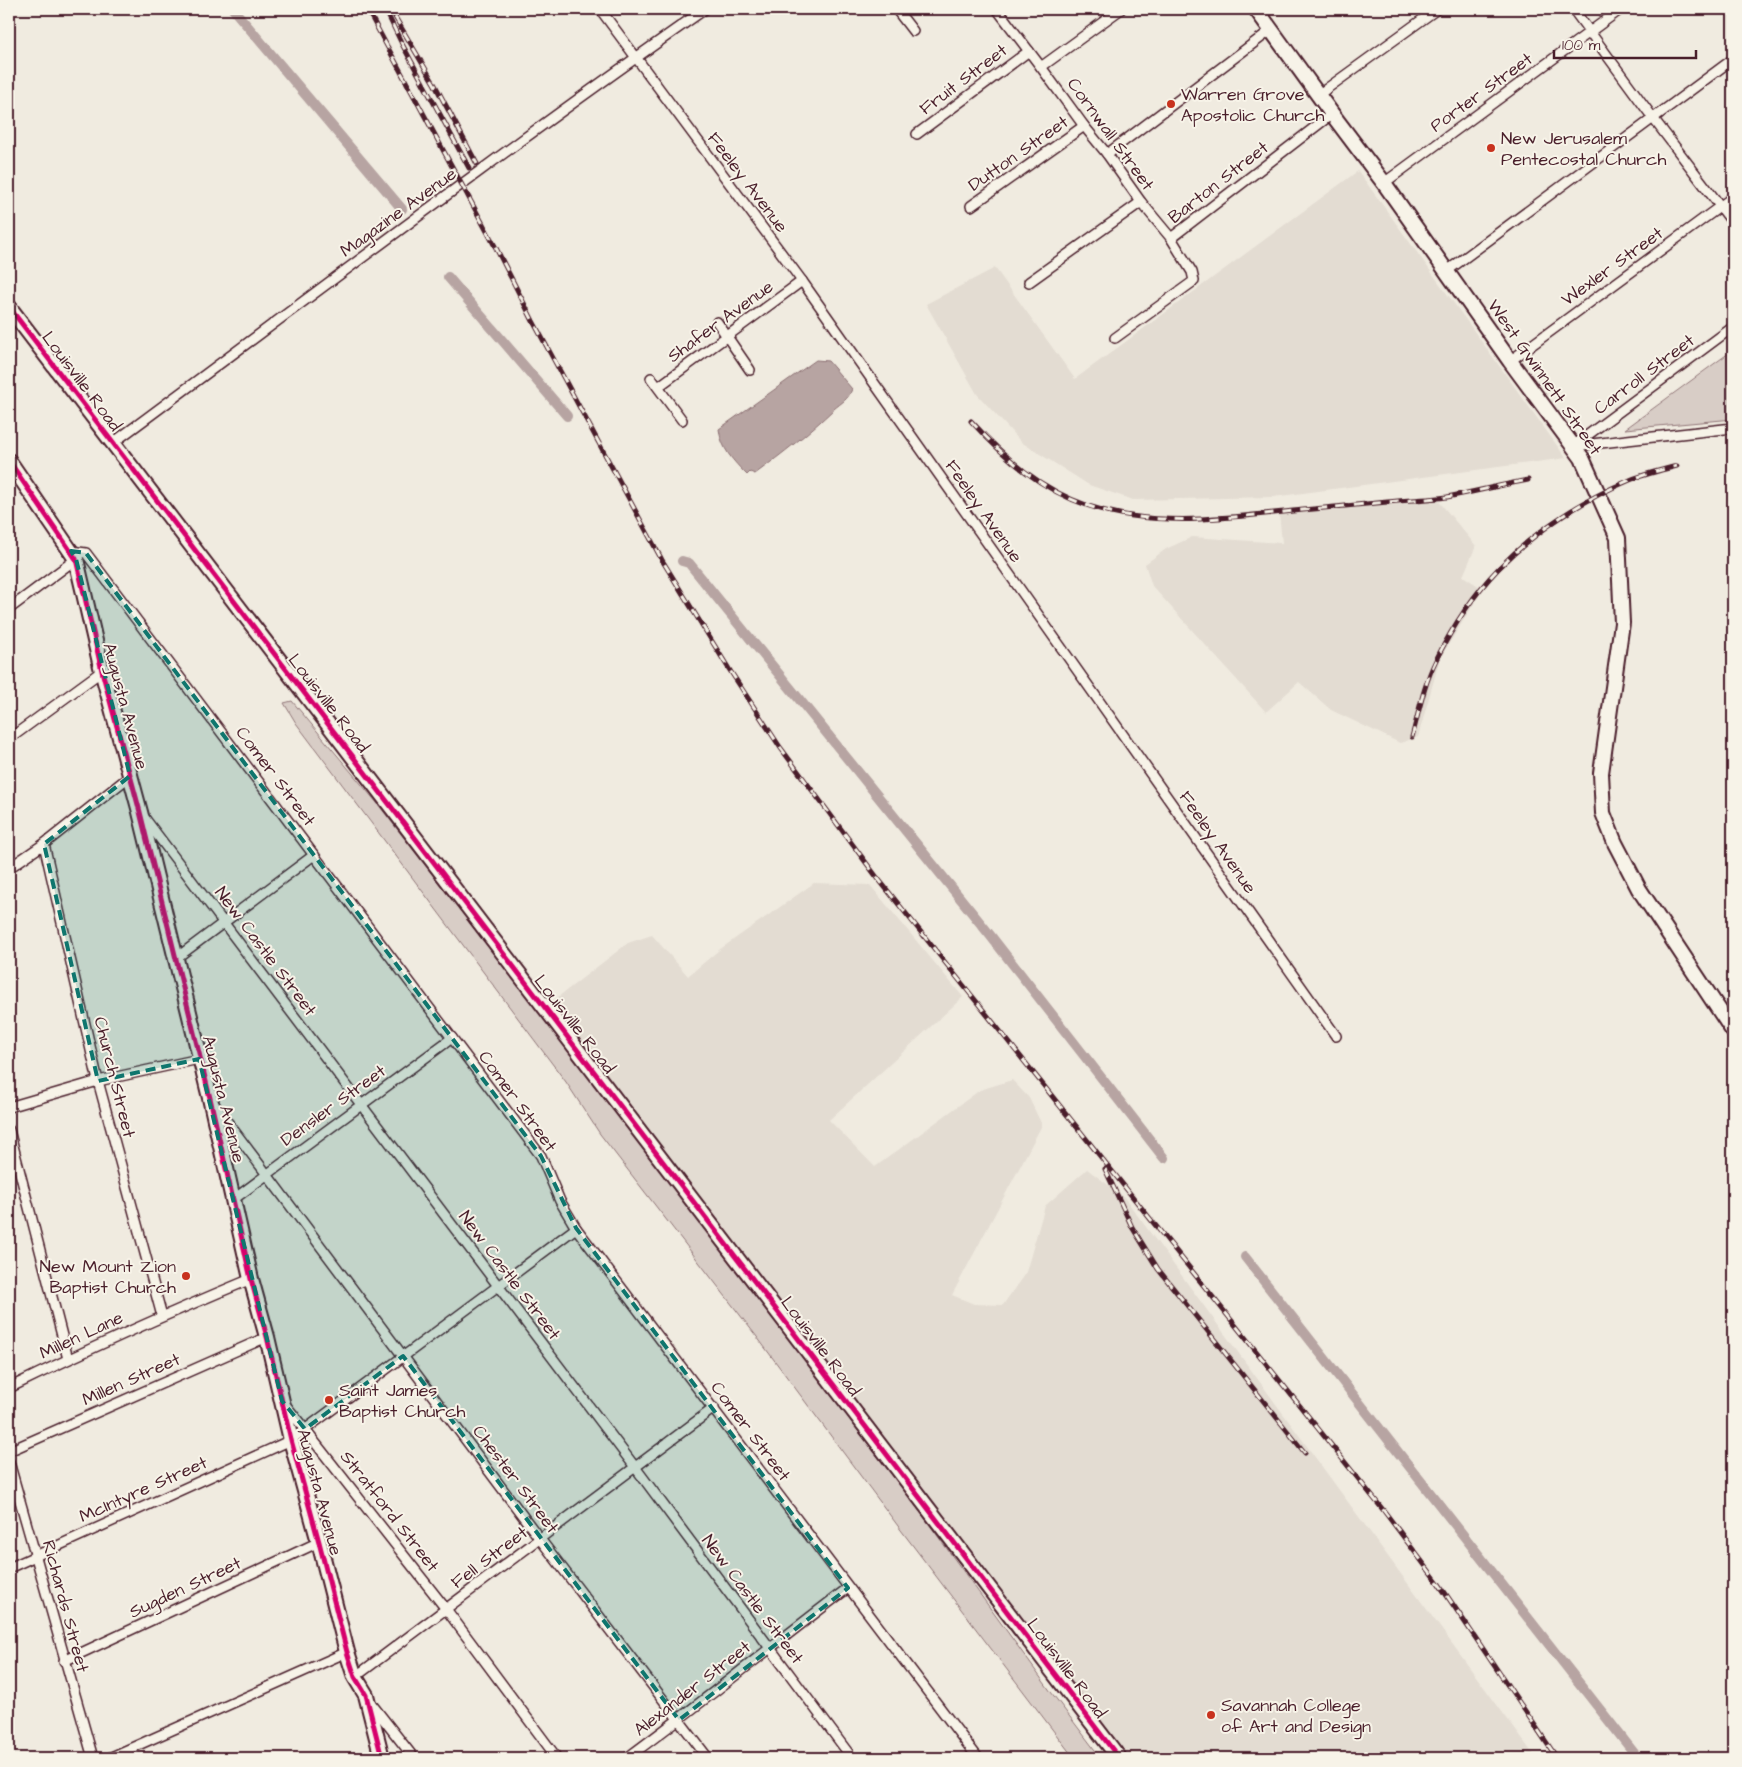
<svg xmlns="http://www.w3.org/2000/svg" width="1742" height="1767" viewBox="0 0 1742 1767" font-family="'Architects Daughter',sans-serif">
	<rect width="100%" height="100%" fill="#f0ebe0"/>
	<filter id="ink" filterUnits="userSpaceOnUse"><feTurbulence type="fractalNoise" baseFrequency=".02" numOctaves="2"/><feDisplacementMap in="SourceGraphic" scale="10" xChannelSelector="R" yChannelSelector="G"/><feConvolveMatrix kernelMatrix="1 2 1 2 8 2 1 2 1" color-interpolation-filters="sRGB"/></filter>
	<g filter="url(#ink)">
		<!-- built -->
		<g fill="#e3dcd2">
			<polygon points="1358,171 1566,458 1273,497 1133,500 1089,485 1021,442 977,394 926,304 995,268 1075,379"/>
			<polygon points="1436,498 1476,546 1463,576 1483,589 1440,658 1418,737 1400,743 1331,710 1299,682 1266,712 1152,586 1145,564 1166,549 1192,537 1282,543 1279,512"/>
			<polygon points="814,883 870,885 963,997 829,1120 875,1167 980,1090 1012,1080 1029,1098 1042,1125 952,1295 974,1304 1003,1305 1026,1272 1045,1206 1087,1169 1124,1197 1536,1758 1119,1758 545,1007 628,943 652,935 688,976 719,950"/>
		</g>
		<!-- green -->
		<g fill="#d8cdc6" stroke="#917678">
			<polygon points="1733,350 1733,419 1625,429"/>
			<polygon points="292,701 377,803 581,1067 921,1513 1051,1692 1101,1758 1074,1758 901,1530 757,1337 600,1134 566,1082 296,723 284,703"/>
		</g>
		<!-- water -->
		<path fill="#b7a4a2" stroke="#8b6f72" d="M816 360 828 361 852 389C848 400 842 402 834 409 809 433 782 454 755 474L750 472 747 475C733 461 721 448 719 429Z"/>
		<g fill="none" stroke-linecap="round" stroke-linejoin="round">
			<!-- canal -->
			<g stroke="#b7a4a2" stroke-width="10">
				<polyline points="233,9 402,209"/>
				<polyline points="448,277 567,416"/>
				<polyline points="682,561 689,563 990,935 1164,1158"/>
				<polyline points="1245,1257 1638,1758"/>
			</g>
			<defs>
				<g id="street">
					<polyline points="600,9 802,281 1336,1036"/>
					<polyline points="896,9 913,31"/>
					<polyline points="997,9 1041,67 1084,126 1107,154 1141,202 1171,238 1192,272 1194,281 1115,338"/>
					<polyline points="1573,9 1653,118 1733,223"/>
					<polyline points="1041,67 1121,9"/>
					<polyline points="1318,95 1437,9"/>
					<polyline points="917,134 1029,51"/>
					<polyline points="1107,154 1271,30"/>
					<polyline points="1384,183 1621,9"/>
					<polyline points="971,206 1084,126"/>
					<polyline points="1171,238 1332,114"/>
					<polyline points="1447,271 1733,59"/>
					<polyline points="1029,282 1141,202"/>
					<polyline points="717,322 750,370"/>
					<polyline points="1510,361 1733,197"/>
					<polyline points="651,378 682,420"/>
					<polyline points="658,387 802,281"/>
					<path d="M113 443C309 298 505 149 705 9"/>
					<polyline points="1573,446 1733,327"/>
					<polyline points="1574,446 1733,428"/>
					<polyline points="71,551 86,553 541,1156 560,1201 576,1228 978,1758"/>
					<polyline points="9,609 76,559"/>
					<polyline points="9,739 102,671"/>
					<polyline points="143,816 635,1467 852,1758"/>
					<polyline points="44,844 98,1081 162,1316"/>
					<polyline points="9,868 44,844 130,776"/>
					<polyline points="175,959 314,855"/>
					<polyline points="214,1104 540,1539 708,1758"/>
					<polyline points="9,1107 98,1081 199,1059"/>
					<polyline points="9,1130 68,1359"/>
					<polyline points="234,1199 452,1038"/>
					<path d="M9 1388C88 1349 169 1313 251 1279"/>
					<polyline points="284,1403 446,1609 557,1758"/>
					<polyline points="9,1451 267,1337"/>
					<polyline points="9,1462 93,1758"/>
					<polyline points="9,1568 291,1440 576,1228"/>
					<polyline points="64,1661 319,1542"/>
					<polyline points="355,1677 714,1408"/>
					<polyline points="370,1702 414,1758"/>
					<polyline points="109,1758 347,1652"/>
					<path d="M627 1758C702 1703 774 1644 848 1588"/>
				</g>
				<g id="secondary">
					<polyline points="1256,9 1332,114 1384,183 1510,361 1582,458 1618,538 1622,623 1601,773 1603,813 1615,843 1639,889 1733,1031"/>
					<polyline points="9,307 1119,1758"/>
					<polyline points="9,461 76,559 102,671 140,812 210,1098 251,1279 267,1337 291,1440 319,1542 347,1652 355,1677 366,1695 382,1758"/>
				</g>
			</defs>
			<!-- street casing -->
			<use href="#street" stroke="#4a1f2b" stroke-width="12"/>
			<!-- secondary casing -->
			<use href="#secondary" stroke="#4a1f2b" stroke-width="18"/>
			<!-- street -->
			<use href="#street" stroke="#f7f3e8" stroke-width="9"/>
			<!-- secondary -->
			<use href="#secondary" stroke="#f7f3e8" stroke-width="14"/>
			<defs>
				<g id="rail">
					<polyline points="367,9 496,248 533,321 662,560 729,669 780,747 876,876 1384,1511 1439,1584 1557,1758"/>
					<polyline points="385,9 402,44 469,168"/>
					<polyline points="395,17 435,85 477,164"/>
					<path d="M971 421C1005 458 1041 490 1089 506 1158 529 1233 517 1303 510 1335 507 1366 504 1398 501 1414 500 1431 499 1447 497 1474 492 1501 485 1528 480"/>
					<path d="M1412 737C1419 711 1424 684 1436 660 1452 628 1473 595 1498 569 1534 532 1582 500 1630 480 1645 474 1661 470 1677 466"/>
					<polyline points="1105,1169 1132,1227 1158,1269 1305,1453"/>
				</g>
			</defs>
			<!-- rail casing -->
			<use href="#rail" stroke="#4a1f2b" stroke-width="5"/>
			<!-- rail -->
			<use href="#rail" stroke="#f7f3e8" stroke-width="3" stroke-dasharray="9" stroke-linecap="butt"/>
			<defs>
				<g id="cycleway">
					<polyline points="9,307 1119,1758"/>
					<polyline points="9,461 76,559 102,671 140,812 210,1098 251,1279 267,1337 291,1440 319,1542 347,1652 355,1677 366,1695 382,1758"/>
				</g>
			</defs>
			<!-- cycleway casing -->
			<use href="#cycleway" stroke="#f7f3e8" stroke-width="8"/>
			<!-- cycleway -->
			<use href="#cycleway" stroke="#d6006c" stroke-width="5"/>
		</g>
	</g>
	<!-- marked area -->
	<path fill="#0f766e" fill-opacity="0.2" stroke="#0f766e" stroke-width="4" stroke-dasharray="10 6" stroke-linejoin="round" d="M71 551 86 553 541 1156 576 1228 848 1588 679 1720 403 1356 305 1429 282 1401 199 1059 98 1081 44 844 130 776 76 559Z"/>
	<!-- markers -->
	<g fill="#c8321e" stroke="#f7f3e8" stroke-width="2">
		<circle cx="1171" cy="104" r="5"/>
		<circle cx="1491" cy="148" r="5"/>
		<circle cx="186" cy="1276" r="5"/>
		<circle cx="329" cy="1400" r="5"/>
		<circle cx="1211" cy="1715" r="5"/>
	</g>
	<g text-anchor="middle" stroke-width="4" stroke-linejoin="round" paint-order="stroke">
		<!-- street labels -->
		<g font-size="18" fill="#4a1f2b" stroke="#f7f3e8">
			<text transform="translate(963 79) rotate(-37)" y="6">Fruit Street</text>
			<text transform="translate(1481 92) rotate(-36)" y="6">Porter Street</text>
			<text transform="translate(1111 134) rotate(54)" y="6">Cornwall Street</text>
			<text transform="translate(1018 153) rotate(-35)" y="6">Dutton Street</text>
			<text transform="translate(748 182) rotate(53)" y="6">Feeley Avenue</text>
			<text transform="translate(1218 182) rotate(-38)" y="6">Barton Street</text>
			<text transform="translate(398 212) rotate(-36)" y="6">Magazine Avenue</text>
			<text transform="translate(1612 266) rotate(-36)" y="6">Wexler Street</text>
			<text transform="translate(720 321) rotate(-36)" y="6">Shafer Avenue</text>
			<text transform="translate(1644 374) rotate(-37)" y="6">Carroll Street</text>
			<text transform="translate(1545 377) rotate(55)" y="6">West Gwinnett Street</text>
			<text transform="translate(82 381) rotate(53)" y="6">Louisville Road</text>
			<text transform="translate(984 511) rotate(55)" y="6">Feeley Avenue</text>
			<text transform="translate(329 703) rotate(52)" y="6">Louisville Road</text>
			<text transform="translate(126 706) rotate(75)" y="6">Augusta Avenue</text>
			<text transform="translate(276 776) rotate(53)" y="6">Comer Street</text>
			<text transform="translate(1218 842) rotate(55)" y="6">Feeley Avenue</text>
			<text transform="translate(266 951) rotate(53)" y="6">New Castle Street</text>
			<text transform="translate(575 1024) rotate(52)" y="6">Louisville Road</text>
			<text transform="translate(115 1077) rotate(76)" y="6">Church Street</text>
			<text transform="translate(224 1099) rotate(76)" y="6">Augusta Avenue</text>
			<text transform="translate(518 1101) rotate(54)" y="6">Comer Street</text>
			<text transform="translate(333 1105) rotate(-36)" y="6">Densler Street</text>
			<text transform="translate(510 1275) rotate(53)" y="6">New Castle Street</text>
			<text transform="translate(81 1335) rotate(-25)" y="6">Millen Lane</text>
			<text transform="translate(821 1346) rotate(53)" y="6">Louisville Road</text>
			<text transform="translate(131 1379) rotate(-24)" y="6">Millen Street</text>
			<text transform="translate(751 1431) rotate(53)" y="6">Comer Street</text>
			<text transform="translate(516 1479) rotate(53)" y="6">Chester Street</text>
			<text transform="translate(143 1489) rotate(-24)" y="6">McIntyre Street</text>
			<text transform="translate(320 1492) rotate(75)" y="6">Augusta Avenue</text>
			<text transform="translate(390 1511) rotate(52)" y="6">Stratford Street</text>
			<text transform="translate(489 1557) rotate(-37)" y="6">Fell Street</text>
			<text transform="translate(185 1587) rotate(-25)" y="6">Sugden Street</text>
			<text transform="translate(753 1599) rotate(53)" y="6">New Castle Street</text>
			<text transform="translate(66 1606) rotate(75)" y="6">Richards Street</text>
			<text transform="translate(1067 1668) rotate(53)" y="6">Louisville Road</text>
			<text transform="translate(692 1688) rotate(-38)" y="6">Alexander Street</text>
		</g>
		<!-- poi labels -->
		<g font-size="18" fill="#4a1f2b" stroke="#f7f3e8" text-anchor="start">
			<text x="1181" y="100">Warren Grove<tspan x="1181" dy="21">Apostolic Church</tspan></text>
			<text x="1501" y="144">New Jerusalem<tspan x="1501" dy="21">Pentecostal Church</tspan></text>
			<text x="176" y="1272" text-anchor="end">New Mount Zion<tspan x="176" dy="21">Baptist Church</tspan></text>
			<text x="339" y="1396">Saint James<tspan x="339" dy="21">Baptist Church</tspan></text>
			<text x="1221" y="1711">Savannah College<tspan x="1221" dy="21">of Art and Design</tspan></text>
		</g>
	</g>
	<!-- margin -->
	<rect width="1742" height="1767" fill="none" stroke="#f7f3e8" stroke-width="30"/>
	<rect x="15" y="15" width="1712" height="1737" fill="none" stroke="#4a1f2b" stroke-width="2" filter="url(#ink)"/>
	<!-- scale -->
	<path d="M1554 50v8h142v-8" fill="none" stroke="#4a1f2b" stroke-width="2.5"/>
	<text x="1562" y="50" font-size="15" fill="#4a1f2b" stroke="#f7f3e8" stroke-width="4" paint-order="stroke">100 m</text>
</svg>
